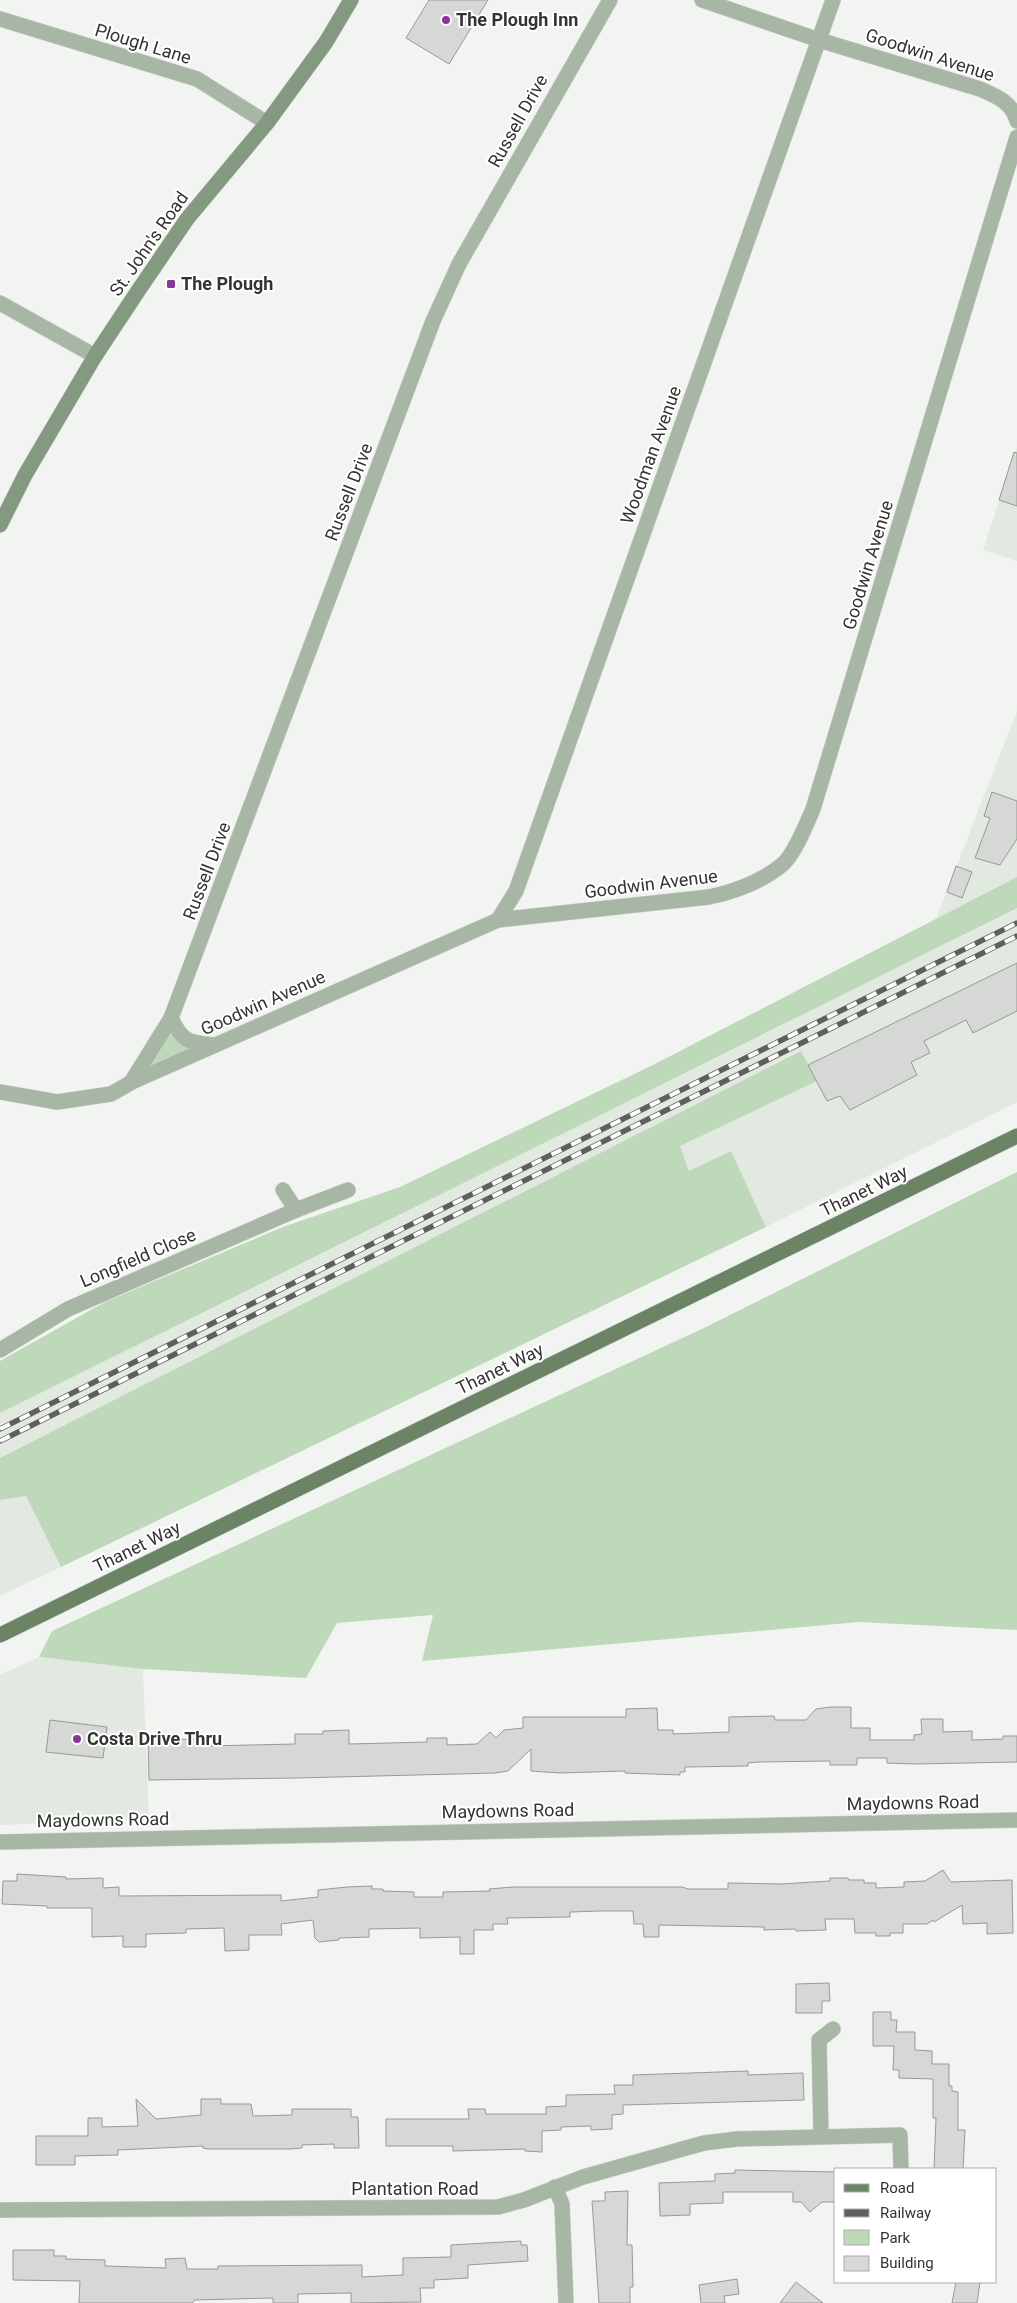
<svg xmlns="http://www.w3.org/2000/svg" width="1017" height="2303" viewBox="0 0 1017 2303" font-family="Roboto,sans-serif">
	<rect width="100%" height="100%" fill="#f2f4f1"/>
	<!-- built -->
	<g fill="#e2e9e0">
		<polygon points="1017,447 1017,561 983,550"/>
		<polygon points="1017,711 1017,1102 766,1227 731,1152 689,1171 680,1145 816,1081 801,1051 26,1496 61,1567 0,1596 0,1361 105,1302 283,1227 400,1187 653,1065 936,919"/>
		<polygon points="39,1657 143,1669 149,1819 0,1825 0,1675"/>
	</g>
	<!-- green -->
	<g fill="#bed9b9">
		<polygon points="1017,877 1017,908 0,1413 0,1361 105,1302 283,1227 400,1187 653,1065"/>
		<polygon points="171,1018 178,1033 216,1045 132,1082"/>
		<polygon points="801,1051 817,1081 680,1146 689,1171 731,1151 766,1227 61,1567 26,1496 0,1500 0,1458"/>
		<polygon points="1017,1172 1017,1630 859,1622 422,1661 433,1615 337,1623 306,1678 143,1669 39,1657 52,1631 706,1327"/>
	</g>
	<!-- building -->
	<g fill="#d5d8d5" stroke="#979997">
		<polygon points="429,0 488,0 449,64 406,38"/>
		<polygon points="1014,452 1017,453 1017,506 999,500"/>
		<polygon points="992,792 1017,801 1017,839 1000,865 975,858 990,818 984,816"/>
		<polygon points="956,866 972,872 962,898 947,892"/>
		<polygon points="1017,963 1017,1011 973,1033 966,1020 924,1041 930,1053 911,1062 917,1075 850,1110 840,1096 827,1101 808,1065"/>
		<polygon points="830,1707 851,1707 851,1728 870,1728 870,1740 914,1740 914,1735 922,1734 921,1719 943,1719 943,1732 972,1731 972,1740 1003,1739 1003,1736 1017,1736 1017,1762 915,1764 887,1763 887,1758 857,1758 857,1765 830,1765 830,1761 758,1762 748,1763 748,1766 685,1767 685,1772 680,1772 680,1775 625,1773 625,1771 560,1773 531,1771 531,1749 508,1771 495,1773 297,1778 149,1780 148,1740 201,1739 207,1746 295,1744 295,1734 323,1734 323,1731 349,1730 349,1744 427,1742 427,1738 447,1738 447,1745 477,1744 490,1732 496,1738 504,1730 523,1728 523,1717 626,1717 626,1709 657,1708 658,1730 673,1730 673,1734 729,1732 729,1717 774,1716 775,1720 806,1720 816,1709"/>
		<polygon points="50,1720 107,1727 103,1758 46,1752"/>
		<polygon points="943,1870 951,1882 1012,1880 1013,1933 987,1934 987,1923 963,1924 962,1905 934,1922 933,1920 927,1924 903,1924 903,1933 890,1933 890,1936 876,1936 876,1933 855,1933 854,1919 825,1919 826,1930 796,1931 795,1929 764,1930 764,1927 659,1925 659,1937 644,1937 643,1924 634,1924 633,1911 600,1911 570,1912 570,1917 507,1918 508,1924 493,1924 493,1930 474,1930 474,1954 460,1954 460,1937 420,1938 420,1928 369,1929 369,1937 339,1938 339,1940 319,1942 315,1938 313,1920 281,1924 282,1935 249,1935 249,1950 225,1951 224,1928 186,1929 186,1933 146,1934 146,1947 123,1947 123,1936 92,1937 92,1908 47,1908 47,1906 2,1904 3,1881 17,1881 17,1874 66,1877 66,1879 103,1878 103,1888 119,1887 119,1896 281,1895 281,1901 318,1897 318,1890 347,1887 372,1886 372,1889 383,1889 383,1891 414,1892 414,1897 443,1897 443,1892 490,1891 489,1889 513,1887 682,1887 688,1889 728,1889 728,1883 781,1884 830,1881 830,1878 848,1878 849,1880 864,1880 864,1883 876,1883 876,1888 904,1887 904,1882 925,1881"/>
		<polygon points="829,1983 830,2001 822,2001 822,2013 796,2013 796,1984"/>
		<polygon points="873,2012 891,2012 891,2020 897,2020 896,2032 915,2032 915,2050 932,2051 932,2064 949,2064 949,2086 952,2086 952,2091 958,2092 958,2130 965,2130 963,2169 934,2169 936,2118 933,2118 933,2079 899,2078 899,2070 893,2070 894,2046 873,2046"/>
		<polygon points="748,2071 748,2075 803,2073 804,2100 623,2105 623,2114 612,2115 612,2129 591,2130 591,2126 561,2127 561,2130 542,2131 542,2152 525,2151 525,2149 453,2151 453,2146 386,2146 386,2119 469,2119 468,2109 485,2109 486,2114 546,2114 546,2107 566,2106 566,2095 615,2094 614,2085 633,2085 633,2075"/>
		<polygon points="136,2099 156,2119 201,2115 201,2099 221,2099 221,2104 251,2104 253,2116 292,2115 292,2109 351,2109 351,2117 358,2117 359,2148 334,2148 334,2144 302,2145 302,2148 290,2149 208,2149 203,2148 203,2146 118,2150 118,2155 75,2156 75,2165 36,2165 36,2136 88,2136 88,2118 102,2118 102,2127 138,2126"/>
		<polygon points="735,2170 836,2172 836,2202 822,2202 810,2212 801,2202 793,2202 793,2192 723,2192 723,2203 690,2204 690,2215 660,2216 659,2183 715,2181 715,2174 735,2173"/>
		<polygon points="628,2191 627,2245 632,2245 633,2287 630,2287 630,2303 599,2303 592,2201 605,2201 605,2192"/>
		<polygon points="521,2241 521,2245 527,2245 528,2261 468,2265 468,2278 434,2280 434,2288 420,2288 421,2302 351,2303 351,2293 298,2294 298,2303 273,2303 273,2298 195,2300 192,2303 79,2303 80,2281 13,2280 13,2250 54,2250 54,2256 66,2256 66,2259 105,2260 105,2266 166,2268 165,2259 185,2258 187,2269 218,2269 218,2266 362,2265 362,2277 403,2275 403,2258 451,2257 451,2245"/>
		<polygon points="737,2279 739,2294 724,2296 725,2303 701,2303 699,2285"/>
		<polygon points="796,2282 823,2303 780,2303"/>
		<polygon points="956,2282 980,2282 977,2303 952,2303"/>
	</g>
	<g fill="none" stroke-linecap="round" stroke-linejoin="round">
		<defs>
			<g id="minor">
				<path d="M702 0 819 40 980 89C996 96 1012 102 1017 121"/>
				<polyline points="0,19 197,79 267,123"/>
				<polyline points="0,303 95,356"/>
				<polyline points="498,920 516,891 833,0"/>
				<path d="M171 1018C183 1043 189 1042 214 1045"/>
				<polyline points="132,1081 171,1018 433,321 459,264 610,0"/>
				<path d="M0 1092 57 1102 111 1094 132 1082 498 920 709 897C734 892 763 881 783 864 795 853 806 825 813 809L1017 137"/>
				<polyline points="283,1190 296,1210"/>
				<polyline points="0,1350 68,1309 296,1210 348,1190"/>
				<polyline points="0,1842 1017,1820"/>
				<polyline points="821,2136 819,2040 833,2029"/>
				<polyline points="555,2187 562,2204 566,2303"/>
				<polyline points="0,2210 498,2207 524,2200 583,2177 704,2143 737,2139 900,2135 901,2169"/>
			</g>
			<polyline id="secondary" points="0,525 25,475 95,356 138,291 187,219 267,123 326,42 351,0"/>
			<polyline id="primary" points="0,1635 1017,1136"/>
		</defs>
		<!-- minor casing -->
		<use href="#minor" stroke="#d0d1cf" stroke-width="16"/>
		<!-- secondary casing -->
		<use href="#secondary" stroke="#d0d1cf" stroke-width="16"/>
		<!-- primary casing -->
		<use href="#primary" stroke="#d0d1cf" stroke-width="16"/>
		<!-- minor -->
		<use href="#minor" stroke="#a8b7a5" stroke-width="15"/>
		<!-- secondary -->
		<use href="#secondary" stroke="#849a80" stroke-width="15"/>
		<!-- primary -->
		<use href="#primary" stroke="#6a8465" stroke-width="15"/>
		<defs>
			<g id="rail">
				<polyline points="0,1429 1017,923"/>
				<polyline points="0,1441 1017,936"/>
			</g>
		</defs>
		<!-- rail casing -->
		<use href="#rail" stroke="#5f605e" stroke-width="5.5"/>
		<!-- rail -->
		<use href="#rail" stroke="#fff" stroke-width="4" stroke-dasharray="11" stroke-linecap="butt"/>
	</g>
	<!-- markers -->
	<g fill="#8d339f" stroke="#fff" stroke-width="2">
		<circle cx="446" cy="20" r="5"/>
		<rect x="166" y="279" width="10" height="10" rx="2.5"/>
		<circle cx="77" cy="1739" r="5"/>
	</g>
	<g text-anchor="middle" stroke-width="4" stroke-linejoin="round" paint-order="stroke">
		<!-- poi labels -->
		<g font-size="18" font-weight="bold" fill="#333432" stroke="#fff" text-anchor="start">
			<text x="456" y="26">The Plough Inn</text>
			<text x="181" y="290">The Plough</text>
			<text x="87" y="1745">Costa Drive Thru</text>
		</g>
		<!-- street labels -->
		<g font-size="18" fill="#333432" stroke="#fff">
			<text transform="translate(143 44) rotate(17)" y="6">Plough Lane</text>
			<text transform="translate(930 55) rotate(18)" y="6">Goodwin Avenue</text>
			<text transform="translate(518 121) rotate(-61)" y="6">Russell Drive</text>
			<text transform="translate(149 244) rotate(-55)" y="6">St. John's Road</text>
			<text transform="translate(651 455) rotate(-70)" y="6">Woodman Avenue</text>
			<text transform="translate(349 492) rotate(-69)" y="6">Russell Drive</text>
			<text transform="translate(868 565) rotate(-73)" y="6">Goodwin Avenue</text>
			<text transform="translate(207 871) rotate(-69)" y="6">Russell Drive</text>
			<text transform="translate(651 884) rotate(-7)" y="6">Goodwin Avenue</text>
			<text transform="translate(263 1003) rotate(-24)" y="6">Goodwin Avenue</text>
			<text transform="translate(864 1191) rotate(-26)" y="6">Thanet Way</text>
			<text transform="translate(138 1258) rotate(-23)" y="6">Longfield Close</text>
			<text transform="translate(500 1369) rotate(-26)" y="6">Thanet Way</text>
			<text transform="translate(137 1547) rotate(-26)" y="6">Thanet Way</text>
			<text transform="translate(913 1803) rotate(-1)" y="6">Maydowns Road</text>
			<text transform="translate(508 1811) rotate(-1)" y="6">Maydowns Road</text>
			<text transform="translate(103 1820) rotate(-1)" y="6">Maydowns Road</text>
			<text x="415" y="2195">Plantation Road</text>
		</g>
	</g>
	<!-- legend -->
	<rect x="834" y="2168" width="162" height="115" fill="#ffffff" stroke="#adaead"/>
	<rect x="844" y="2184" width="25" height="8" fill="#6a8465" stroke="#adaead"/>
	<text x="880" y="2193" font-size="15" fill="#333432">Road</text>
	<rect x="844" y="2209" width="25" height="8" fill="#5f605e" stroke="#adaead"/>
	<text x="880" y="2218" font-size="15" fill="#333432">Railway</text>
	<rect x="844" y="2230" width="25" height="15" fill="#bed9b9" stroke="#adaead"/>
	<text x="880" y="2243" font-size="15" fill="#333432">Park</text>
	<rect x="844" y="2256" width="25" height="15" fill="#d5d8d5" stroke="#adaead"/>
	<text x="880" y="2268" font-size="15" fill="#333432">Building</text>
</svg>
